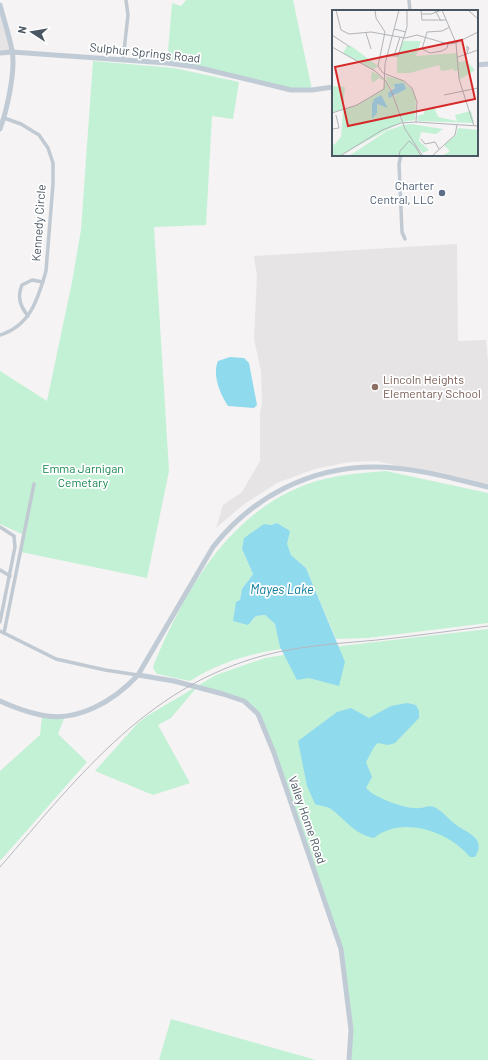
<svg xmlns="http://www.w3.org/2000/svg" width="488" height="1060" viewBox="0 0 488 1060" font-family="Barlow,sans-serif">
	<rect width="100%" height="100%" fill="#f5f3f3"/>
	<!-- education -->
	<g fill="#e6e4e5">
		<polygon points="0,5 12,52 0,53"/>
		<polygon points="457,244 458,341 486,340 488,361 488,487 377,461 349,462 315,469 277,483 243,505 216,528 223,505 242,492 260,461 260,414 262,402 261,371 254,339 257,276 254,256"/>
	</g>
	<!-- green -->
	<g fill="#c3f1d5">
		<polygon points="186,0 293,0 312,90 300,91 167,63 172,3 181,6"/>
		<polygon points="93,61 174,68 239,82 233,119 212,116 206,225 154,227 169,471 147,578 21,552 24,535 0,524 0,371 47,401 72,282 81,230"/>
		<path d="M386 471 488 493V623L368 638 336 639 306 568 291 555 277 523 271 525 264 524 242 549 253 574 242 589 240 600 253 621 256 616 265 615 275 624 281 649C248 654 218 663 190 681L157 674 153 668 154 664C185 591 227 515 305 485 331 475 359 473 386 471Z"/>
		<polygon points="488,629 488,1060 349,1060 351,1030 341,949 274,753 252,706 197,687 171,718 158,725 190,783 153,795 95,771 137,724 147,716 216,675 265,658 341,646"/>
		<polygon points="42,716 65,716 58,734 87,762 0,861 0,771 40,735"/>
		<polygon points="171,1019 316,1060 159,1060"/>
	</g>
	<!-- water -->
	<g fill="#90daee">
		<path d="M230 357 244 358 249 363 257 405 254 408 228 406C220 394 212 375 218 361Z"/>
		<polygon points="277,523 290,531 287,544 291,555 306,568 345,662 339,686 309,678 297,680 280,647 275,624 265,615 256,616 248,625 233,621 236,602 240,600 242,589 253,574 242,549 244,538 264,524 271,525"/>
		<path d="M407 703 416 705 419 711V718L395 743 388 745 378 743 374 747 366 762 372 777 366 788C373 797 407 810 419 808 425 808 429 805 434 807 443 811 448 819 455 824 464 832 488 837 475 857H470C449 831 401 815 374 838 355 835 345 819 331 809 327 806 320 806 315 804L307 786 298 741 337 712 351 708 369 718 391 706Z"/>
	</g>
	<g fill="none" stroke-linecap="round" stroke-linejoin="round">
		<!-- street -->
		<g stroke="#c1cad2" stroke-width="3.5">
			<polyline points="409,0 410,11"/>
			<polyline points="123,60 128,15 126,0"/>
			<polyline points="401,155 399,164 402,232 405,239"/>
			<path d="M28 316C20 306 17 297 22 285L32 280 43 282"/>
			<path d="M0 335C30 326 38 299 46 271L53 184V163L48 148 39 135 21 124 4 118"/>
			<polyline points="0,527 14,536 15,547 0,622"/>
			<polyline points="0,570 10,576"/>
			<polyline points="0,631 56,659 105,670 138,675"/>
			<polyline points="4,633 34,484"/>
		</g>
		<!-- secondary -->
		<g stroke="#c1cbd6" stroke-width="5">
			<path d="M0 5C4 20 9 35 12 50 16 70 7 110 0 129"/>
			<polyline points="0,53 12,52 167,63 196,67 291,90 312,90 333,87"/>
			<polyline points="477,65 488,64"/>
			<polyline points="138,675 174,681 223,694 244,701 258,714 274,753 341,949 351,1030 349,1060"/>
			<path d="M0 701C13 707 27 712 41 715 77 723 114 701 138 675L213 547C252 497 310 467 374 467 413 467 451 478 488 487"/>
		</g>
		<!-- rail -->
		<path stroke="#b5b8bd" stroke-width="1" d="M0 867C81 774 151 680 278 652 311 645 344 643 377 640 414 636 451 631 488 626"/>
	</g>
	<!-- markers -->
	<circle fill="#5c6f8a" stroke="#fff" stroke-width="1.5" cx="442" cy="193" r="4"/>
	<circle fill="#8d6e63" stroke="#fff" stroke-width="1.5" cx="375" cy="387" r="4"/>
	<g text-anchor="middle" stroke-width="3.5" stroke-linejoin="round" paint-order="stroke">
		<!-- street labels -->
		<g font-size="12" fill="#4a5661" stroke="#fff">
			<text transform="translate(145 53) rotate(6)" y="4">Sulphur Springs Road</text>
			<text transform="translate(39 223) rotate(-86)" y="4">Kennedy Circle</text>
			<text transform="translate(307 820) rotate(71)" y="4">Valley Home Road</text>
		</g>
		<!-- service labels -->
		<g font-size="12" fill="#4e5e75" stroke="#fff" text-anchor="end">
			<text x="434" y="190">Charter<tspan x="434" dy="14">Central, LLC</tspan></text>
		</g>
		<!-- education labels -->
		<g font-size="12" fill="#785e54" stroke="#fff" text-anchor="start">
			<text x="383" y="384">Lincoln Heights<tspan x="383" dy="14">Elementary School</tspan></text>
		</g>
		<!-- park labels -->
		<g font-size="12" fill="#17864f" stroke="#fff">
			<text x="83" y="473">Emma Jarnigan<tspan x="83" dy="14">Cemetary</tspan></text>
		</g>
		<!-- water labels -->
		<g font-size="13" font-style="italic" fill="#0c7c9b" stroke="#fff">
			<text x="282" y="594">Mayes Lake</text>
		</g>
	</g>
	<!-- overview -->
	<g transform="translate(332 10)">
		<rect width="146" height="146" fill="#f5f3f3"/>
		<path d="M71 31H89L84 46 125 43 127 52 134 51 143 60 127 70V61H122V59L109 61 107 55 78 63H65V47ZM15 36H19L46 56 41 60 11 43ZM40 61 48 66 55 73 63 91 62 87 74 75 63 77 60 80 54 70V66L70 70 80 79 84 88 83 110 71 112 64 93 70 112 7 146H0V133L2 135 9 127 11 100 0 102V76L13 77 11 99 25 95 51 79 53 71 47 68 41 73 39 69ZM102 97 106 107 125 111 123 105 139 101 142 113 86 111 85 106 92 104 93 100ZM79 114 111 119 104 124 89 122 87 131 97 140 91 143 81 132 90 146H17L55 121 71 115 73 119 72 115ZM126 118 146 120V146H110L118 141 112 135 124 125Z" fill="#c3f1d5"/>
		<path d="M72 73 74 79 57 88 56 83 63 78 62 74ZM49 85 56 98 45 94V103L40 109V94L42 89Z" fill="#90daee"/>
		<path fill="none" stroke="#b1b4b9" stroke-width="1" d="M4 0 9 20M43 0 44 8 53 22 46 56 51 63 72 71 80 78 85 92 84 112M89 0 90 10H114M103 0 109 11M110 0 124 33 127 69 142 116M136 0 146 9M89 4H99L110 0M62 19 74 22M9 20 17 24 39 22 73 28 85 25 116 34 124 33 146 22M34 23 39 39M0 25 18 37M116 34 115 38 110 41 98 43 90 39 95 22 110 21 118 17M0 37 43 61 53 70 59 80 73 119 91 146M134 45 137 38 135 36V41M55 46H66L75 17V0M62 46 68 27M126 47 146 40M112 85 146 78M0 103 25 95 52 79 53 54 67 0M0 119 7 118 4 105M89 129 93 134 103 132 107 139M8 146 50 120 69 113 84 112 146 116M67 146 68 141 77 131 83 136 89 146M100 146 123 125 125 115"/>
		<path fill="#d62828" fill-opacity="0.15" stroke="#d62828" stroke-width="2" d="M130 30 143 89 16 116 3 57Z"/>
		<rect width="146" height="146" fill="none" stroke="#4a5661" stroke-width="2"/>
	</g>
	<!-- north arrow -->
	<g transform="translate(32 32) rotate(282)" stroke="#ffffff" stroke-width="3" paint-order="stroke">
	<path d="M0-3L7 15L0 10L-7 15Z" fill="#4a5661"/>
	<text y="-6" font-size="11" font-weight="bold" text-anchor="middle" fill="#4a5661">N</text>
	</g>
</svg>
